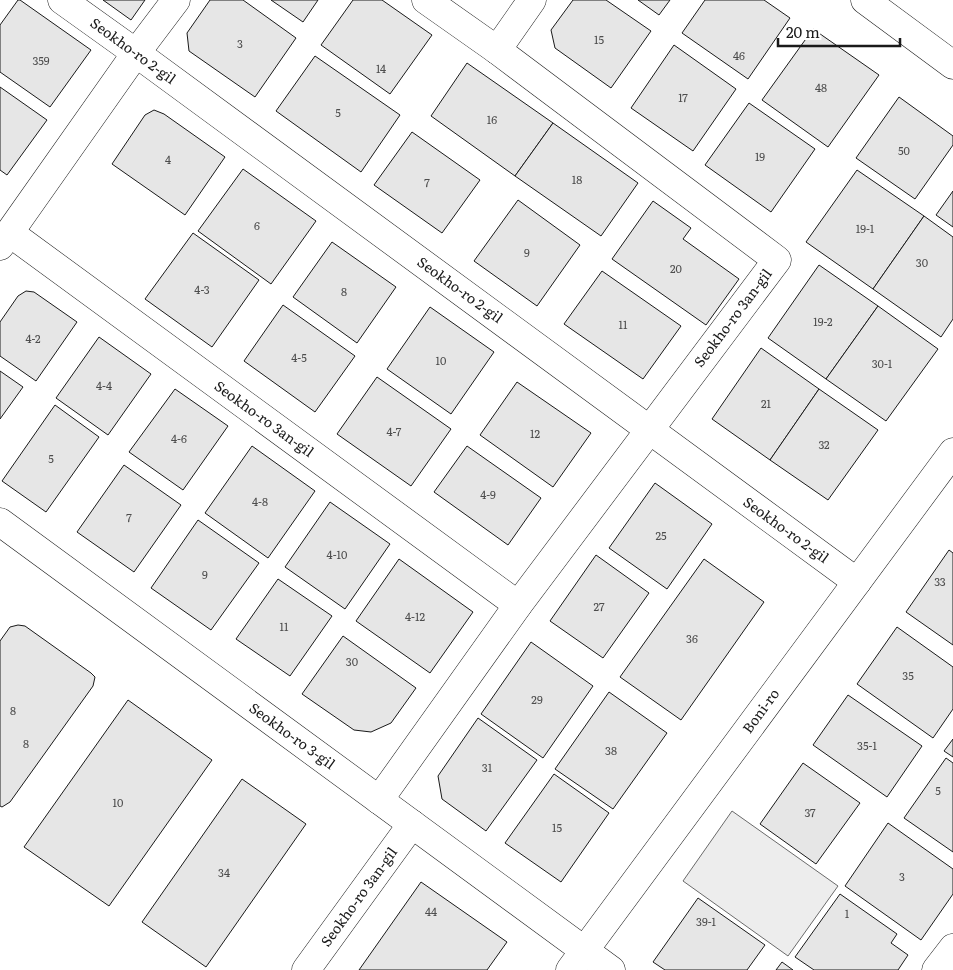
<svg xmlns="http://www.w3.org/2000/svg" width="953" height="970" viewBox="0 0 953 970" font-family="Literata,serif">
	<rect width="100%" height="100%" fill="#fff"/>
	<!-- parking -->
	<polygon fill="#ededed" stroke="#6a6a6a" points="732,811 838,886 788,956 683,881"/>
	<!-- building -->
	<g fill="#e6e6e6" stroke="#1a1a1a">
		<polygon points="18,0 20,0 91,50 50,107 0,72 0,25"/>
		<polygon points="103,0 145,0 131,20"/>
		<polygon points="210,0 243,0 296,38 255,97 189,51 187,33"/>
		<polygon points="271,0 318,0 303,22"/>
		<polygon points="353,0 382,0 432,35 390,94 321,45"/>
		<polygon points="573,0 606,0 651,31 611,88 555,48 551,30"/>
		<polygon points="638,0 670,0 659,15"/>
		<polygon points="705,0 764,0 790,18 748,79 682,33"/>
		<polygon points="813,29 879,75 828,147 762,100"/>
		<polygon points="674,45 736,89 693,151 631,108"/>
		<polygon points="315,56 400,115 361,172 276,111"/>
		<polygon points="467,63 553,123 515,176 431,116"/>
		<polygon points="0,87 47,120 7,175 0,170"/>
		<polygon points="899,97 953,136 953,145 915,199 856,158"/>
		<polygon points="749,103 815,149 771,212 705,165"/>
		<polygon points="154,110 164,114 225,157 185,215 112,164 145,115"/>
		<polygon points="553,123 638,183 601,236 515,176"/>
		<polygon points="412,132 480,180 442,233 374,185"/>
		<polygon points="243,169 316,221 271,284 198,231"/>
		<polygon points="857,170 924,216 873,289 806,242"/>
		<polygon points="953,191 953,227 936,215"/>
		<polygon points="518,200 580,245 537,306 474,261"/>
		<polygon points="653,201 691,228 683,239 739,279 706,325 612,259"/>
		<polygon points="924,216 953,237 953,319 941,337 873,289"/>
		<polygon points="193,233 259,280 212,347 145,299"/>
		<polygon points="332,242 396,287 357,343 293,297"/>
		<polygon points="819,265 878,306 826,379 768,338"/>
		<polygon points="602,271 681,326 643,379 564,324"/>
		<polygon points="26,291 34,292 77,322 36,381 0,356 0,322 18,296"/>
		<polygon points="283,305 355,356 315,412 244,361"/>
		<polygon points="878,306 938,349 886,421 826,379"/>
		<polygon points="430,307 494,352 451,414 387,369"/>
		<polygon points="99,337 151,374 108,435 56,398"/>
		<polygon points="761,348 819,389 770,460 712,419"/>
		<polygon points="0,371 23,387 0,419"/>
		<polygon points="377,377 451,429 411,486 337,434"/>
		<polygon points="517,382 591,433 553,487 480,435"/>
		<polygon points="175,389 228,426 183,490 129,452"/>
		<polygon points="819,389 878,430 828,500 770,460"/>
		<polygon points="55,405 99,437 46,512 2,481"/>
		<polygon points="252,446 315,491 268,558 205,513"/>
		<polygon points="467,446 541,498 508,545 434,492"/>
		<polygon points="124,465 181,505 134,572 77,532"/>
		<polygon points="655,483 712,524 667,589 609,548"/>
		<polygon points="330,502 390,544 345,609 285,567"/>
		<polygon points="198,520 259,563 211,630 151,588"/>
		<polygon points="949,550 953,553 953,645 906,612"/>
		<polygon points="596,555 649,593 603,658 550,621"/>
		<polygon points="399,559 473,612 430,673 356,621"/>
		<polygon points="704,559 764,602 681,720 620,677"/>
		<polygon points="278,579 332,616 290,676 236,639"/>
		<polygon points="18,625 25,626 91,673 95,677 93,686 10,802 2,807 0,806 0,641 10,627"/>
		<polygon points="897,627 953,667 953,709 933,738 857,684"/>
		<polygon points="343,636 416,688 391,723 371,732 354,730 302,694"/>
		<polygon points="531,642 593,686 543,758 481,714"/>
		<polygon points="609,692 667,733 613,809 555,769"/>
		<polygon points="848,695 922,746 887,797 813,745"/>
		<polygon points="128,700 212,760 109,906 24,847"/>
		<polygon points="478,718 537,760 486,831 442,799 438,776"/>
		<polygon points="953,739 953,757 944,751"/>
		<polygon points="946,758 953,763 953,852 904,818"/>
		<polygon points="803,763 860,803 816,864 760,824"/>
		<polygon points="554,774 609,813 561,882 505,843"/>
		<polygon points="242,779 306,824 206,967 142,922"/>
		<polygon points="888,823 953,869 953,894 921,940 845,886"/>
		<polygon points="421,882 507,942 487,970 359,970"/>
		<polygon points="840,894 897,934 891,943 908,955 898,970 814,970 795,957"/>
		<polygon points="698,898 765,945 747,970 665,970 653,962"/>
		<polygon points="782,962 793,970 776,970"/>
	</g>
	<g fill="none" stroke-linecap="round" stroke-linejoin="round">
		<defs>
			<g id="street">
				<polyline points="62,0 136,53 857,582"/>
				<polyline points="497,50 532,0"/>
				<polyline points="10,233 518,605"/>
				<polyline points="0,246 136,53 176,0"/>
				<polyline points="0,522 611,970"/>
				<polyline points="379,800 518,605 777,260 497,50 426,0"/>
				<polyline points="306,970 412,824"/>
				<polyline points="570,970 953,452"/>
				<polyline points="936,970 953,948"/>
			</g>
			<polyline id="secondary" points="865,0 953,65"/>
		</defs>
		<!-- street casing -->
		<use href="#street" stroke="#1a1a1a" stroke-width="29"/>
		<!-- secondary casing -->
		<use href="#secondary" stroke="#1a1a1a" stroke-width="29"/>
		<!-- street -->
		<use href="#street" stroke="#fff" stroke-width="28"/>
		<!-- secondary -->
		<use href="#secondary" stroke="#fff" stroke-width="28"/>
	</g>
	<g text-anchor="middle" stroke-width="4" stroke-linejoin="round" paint-order="stroke">
		<!-- number labels -->
		<g font-size="11" fill="#4d4d4d">
			<text x="599" y="44">15</text>
			<text x="240" y="48">3</text>
			<text x="739" y="60">46</text>
			<text x="41" y="65">359</text>
			<text x="381" y="73">14</text>
			<text x="821" y="92">48</text>
			<text x="683" y="102">17</text>
			<text x="338" y="117">5</text>
			<text x="492" y="124">16</text>
			<text x="904" y="155">50</text>
			<text x="760" y="161">19</text>
			<text x="168" y="164">4</text>
			<text x="577" y="184">18</text>
			<text x="427" y="187">7</text>
			<text x="257" y="230">6</text>
			<text x="865" y="233">19-1</text>
			<text x="527" y="257">9</text>
			<text x="922" y="267">30</text>
			<text x="676" y="273">20</text>
			<text x="202" y="294">4-3</text>
			<text x="344" y="296">8</text>
			<text x="823" y="326">19-2</text>
			<text x="623" y="329">11</text>
			<text x="33" y="343">4-2</text>
			<text x="299" y="362">4-5</text>
			<text x="441" y="365">10</text>
			<text x="882" y="368">30-1</text>
			<text x="104" y="390">4-4</text>
			<text x="766" y="408">21</text>
			<text x="394" y="436">4-7</text>
			<text x="535" y="438">12</text>
			<text x="179" y="443">4-6</text>
			<text x="824" y="449">32</text>
			<text x="51" y="463">5</text>
			<text x="488" y="499">4-9</text>
			<text x="260" y="506">4-8</text>
			<text x="129" y="522">7</text>
			<text x="661" y="540">25</text>
			<text x="337" y="559">4-10</text>
			<text x="205" y="579">9</text>
			<text x="940" y="586">33</text>
			<text x="599" y="611">27</text>
			<text x="415" y="621">4-12</text>
			<text x="284" y="631">11</text>
			<text x="692" y="643">36</text>
			<text x="352" y="666">30</text>
			<text x="908" y="680">35</text>
			<text x="537" y="704">29</text>
			<text x="13" y="715">8</text>
			<text x="26" y="748">8</text>
			<text x="867" y="750">35-1</text>
			<text x="611" y="755">38</text>
			<text x="487" y="772">31</text>
			<text x="938" y="795">5</text>
			<text x="118" y="807">10</text>
			<text x="810" y="817">37</text>
			<text x="557" y="832">15</text>
			<text x="224" y="877">34</text>
			<text x="902" y="881">3</text>
			<text x="431" y="916">44</text>
			<text x="847" y="918">1</text>
			<text x="706" y="926">39-1</text>
		</g>
		<!-- street labels -->
		<g font-size="14" fill="#1a1a1a" stroke="#fff">
			<text transform="translate(133 51) rotate(36)" y="5">Seokho-ro 2-gil</text>
			<text transform="translate(460 290) rotate(36)" y="5">Seokho-ro 2-gil</text>
			<text transform="translate(733 318) rotate(-53)" y="5">Seokho-ro 3an-gil</text>
			<text transform="translate(264 419) rotate(36)" y="5">Seokho-ro 3an-gil</text>
			<text transform="translate(786 530) rotate(36)" y="5">Seokho-ro 2-gil</text>
			<text transform="translate(761 711) rotate(-54)" y="5">Boni-ro</text>
			<text transform="translate(292 736) rotate(36)" y="5">Seokho-ro 3-gil</text>
			<text transform="translate(359 897) rotate(-54)" y="5">Seokho-ro 3an-gil</text>
		</g>
	</g>
	<!-- scale -->
	<path d="M778 38v8h122v-8" fill="none" stroke="#1a1a1a" stroke-width="2.5"/>
	<text x="786" y="38" font-size="15" fill="#1a1a1a" stroke="#ffffff" stroke-width="4" paint-order="stroke">20 m</text>
</svg>
